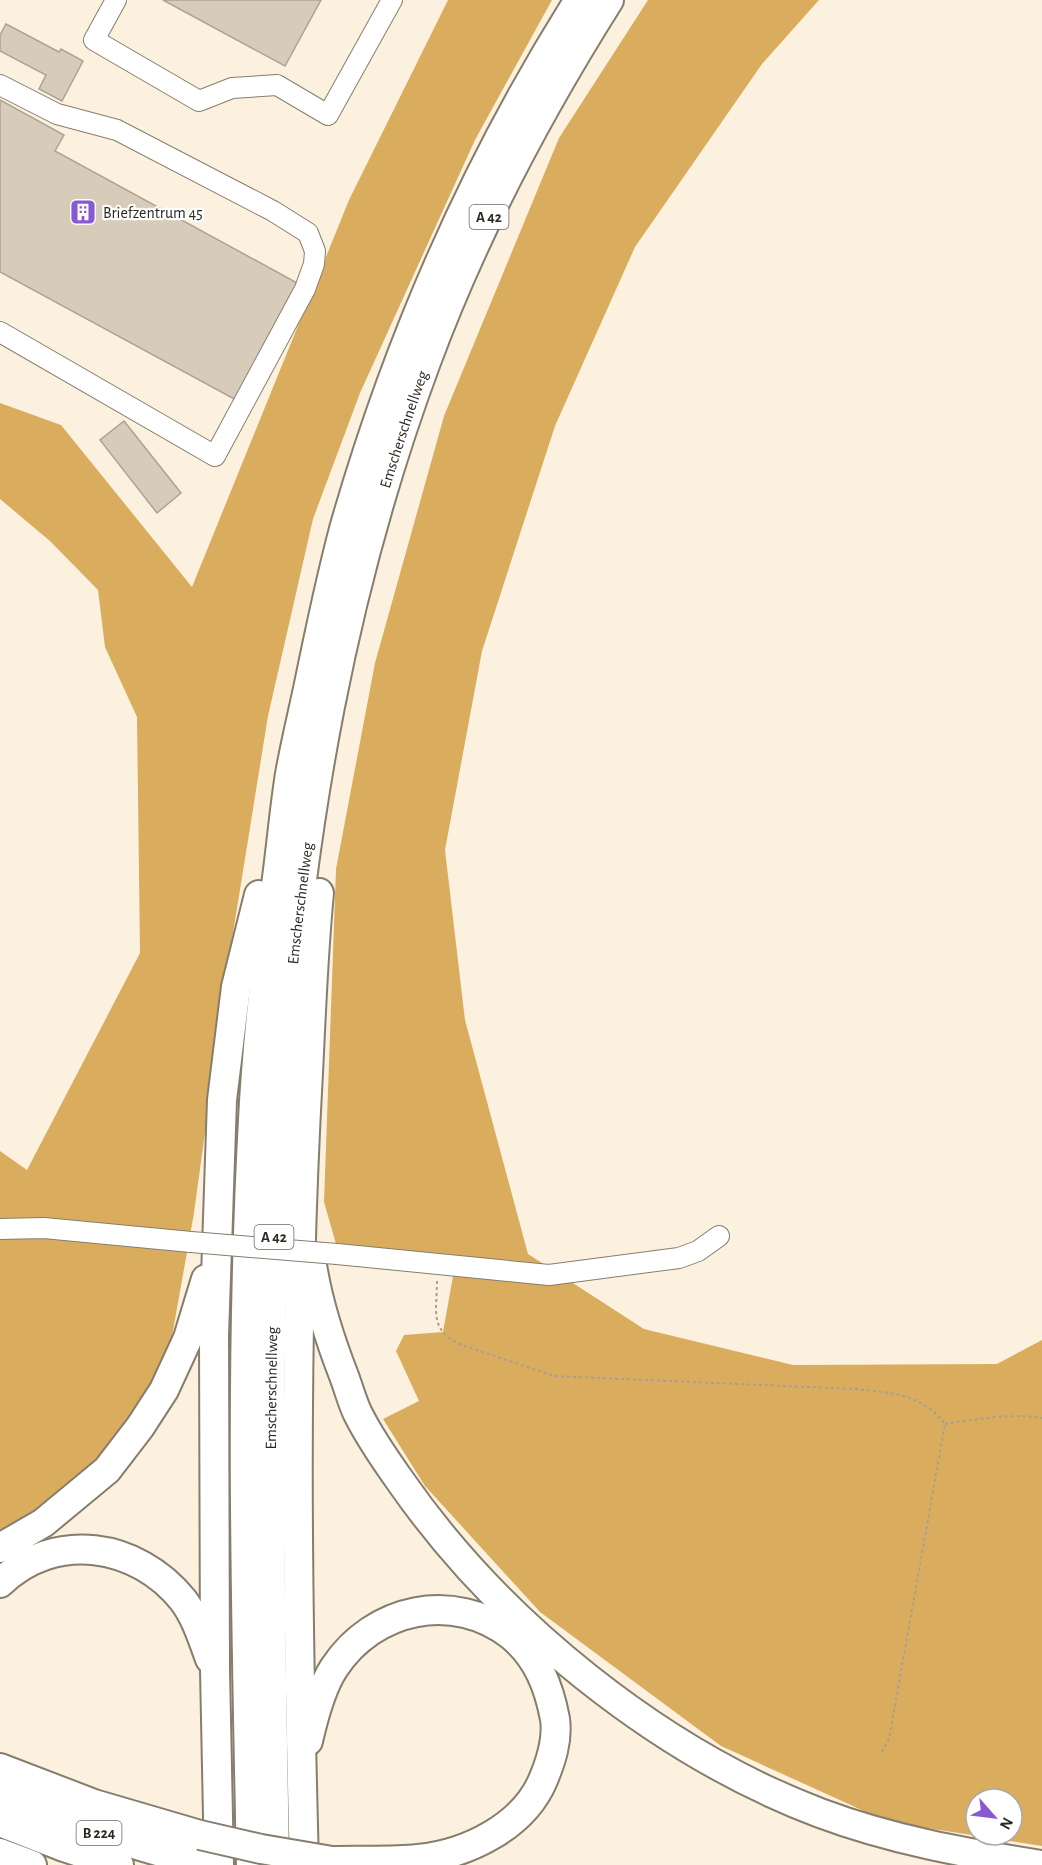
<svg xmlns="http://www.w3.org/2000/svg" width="1042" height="1865" viewBox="0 0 1042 1865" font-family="'Alegreya Sans',sans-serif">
	<rect width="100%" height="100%" fill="#fcf1df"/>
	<!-- forest -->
	<g fill="#daad5e" fill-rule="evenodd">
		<polygon points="448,0 552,0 475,140 360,393 313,519 268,716 228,964 194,1213 171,1342 139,1409 95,1469 0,1537 0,1151 27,1170 140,953 137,717 105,647 98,590 50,541 0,499 0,403 61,425 192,587 349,200"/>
		<path d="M648 0H819L762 64 635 247 555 426 482 651 445 850 465 1020 528 1254 644 1329 793 1365 997 1364 1042 1340V1846L888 1822 721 1746 540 1612 425 1486 383 1419 419 1401 396 1351 404 1335 443 1332 455 1265 336 1244 324 1202 336 869 375 663 444 416 559 138ZM976 1799H1012V1835H976Z"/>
	</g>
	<!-- building -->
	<g fill="#d7ccba" stroke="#aea392" stroke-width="1.5">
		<polygon points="163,0 321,0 285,66"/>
		<polygon points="6,24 59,52 61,49 83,61 62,101 39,89 46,75 0,51 0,35"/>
		<polygon points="0,100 64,135 55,151 299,284 236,400 0,272"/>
		<polygon points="124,421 181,493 157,513 100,440"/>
	</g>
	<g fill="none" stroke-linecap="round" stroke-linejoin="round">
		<defs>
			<g id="minor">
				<polyline points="116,0 94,40 199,101 232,88 277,85 328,115 392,0"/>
				<polyline points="0,85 57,114 117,130 273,211 308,233 315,251 314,264 305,289 215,456 0,332"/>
				<polyline points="0,1229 44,1228 191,1242"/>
				<polyline points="337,1254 549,1275 679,1258 698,1251 719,1236"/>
			</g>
			<g id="highway">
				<path d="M312 1265C318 1303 330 1340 344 1376 349 1389 352 1402 358 1414 370 1438 386 1461 401 1482 499 1623 659 1752 820 1813 892 1840 965 1853 1041 1865"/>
				<polyline points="0,1548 43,1523 107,1470 140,1427 164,1390 188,1338 206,1279"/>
				<path d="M0 1583C55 1530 137 1543 183 1600 196 1617 203 1640 210 1659"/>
				<path d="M308 1741C313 1719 322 1686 334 1668 373 1608 454 1590 512 1636 538 1658 549 1687 555 1719 558 1740 551 1761 543 1780 523 1827 467 1854 418 1859 390 1862 360 1860 332 1861"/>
				<polyline points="0,1768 94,1804 200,1835"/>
				<path d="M0 1796C69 1824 140 1849 213 1865"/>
				<polyline points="0,1822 64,1847 119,1865"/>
				<polyline points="0,1853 32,1865"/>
				<polyline points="219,1865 215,1670 214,1336 222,1100 236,987 259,895"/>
				<path d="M251 1865C246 1617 239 1368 253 1120 257 1037 267 953 278 870 282 838 285 806 290 774 295 746 302 717 308 689 319 635 330 582 344 529 397 343 476 163 579 0"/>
				<path id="s1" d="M275 1865C267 1361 247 842 426 362 473 235 537 114 609 0"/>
				<path d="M304 1865C297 1601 293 1337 308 1073 311 1013 313 953 319 893"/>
			</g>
		</defs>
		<!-- minor casing -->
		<use href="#minor" stroke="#877d6c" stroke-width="22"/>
		<!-- highway casing -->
		<use href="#highway" stroke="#877d6c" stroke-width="32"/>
		<!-- path -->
		<g stroke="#a79f91" stroke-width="2" stroke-dasharray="3 3" stroke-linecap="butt">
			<path d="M437 1281C437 1311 429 1329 459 1344L554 1376 855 1389C891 1393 921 1393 945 1424L889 1739 880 1755"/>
			<path d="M945 1424C977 1419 1010 1413 1042 1418"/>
		</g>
		<!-- minor -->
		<use href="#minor" stroke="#fff" stroke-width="20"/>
		<!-- highway -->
		<use href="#highway" stroke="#fff" stroke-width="28"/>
		<defs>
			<polyline id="minor-bridge" points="191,1242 337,1254"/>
			<polyline id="highway-bridge" points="200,1835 261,1849 332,1861"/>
		</defs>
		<!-- minor-bridge casing -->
		<use href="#minor-bridge" stroke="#877d6c" stroke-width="22" stroke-linecap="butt"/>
		<!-- highway-bridge casing -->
		<use href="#highway-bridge" stroke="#877d6c" stroke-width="32" stroke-linecap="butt"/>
		<!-- minor-bridge -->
		<use href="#minor-bridge" stroke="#fff" stroke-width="20"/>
		<!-- highway-bridge -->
		<use href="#highway-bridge" stroke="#fff" stroke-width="28"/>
	</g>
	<!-- icons -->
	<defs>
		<symbol id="building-square" viewBox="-11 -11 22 22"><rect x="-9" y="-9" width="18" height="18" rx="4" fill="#8a59d2" stroke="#fff"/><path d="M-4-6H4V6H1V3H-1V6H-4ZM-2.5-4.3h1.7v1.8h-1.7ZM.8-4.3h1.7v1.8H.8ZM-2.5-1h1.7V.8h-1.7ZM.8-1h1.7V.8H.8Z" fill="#fff"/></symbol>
	</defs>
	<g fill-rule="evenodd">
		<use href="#building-square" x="68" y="197" width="30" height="30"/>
	</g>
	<g text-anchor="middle" stroke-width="4.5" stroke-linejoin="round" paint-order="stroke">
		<!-- shield labels -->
		<g fill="#fff" stroke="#6c6964" stroke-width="1.5">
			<rect x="469.5" y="205" width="39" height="24" rx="4.5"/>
			<rect x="254.5" y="1225" width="39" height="24" rx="4.5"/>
			<rect x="76.5" y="1821" width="45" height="24" rx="4.5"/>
		</g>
		<g font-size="15" font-weight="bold" fill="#2d2922">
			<text x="489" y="222">A 42</text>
			<text x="274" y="1242">A 42</text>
			<text x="99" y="1838">B 224</text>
		</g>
		<!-- poi labels -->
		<g font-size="16" fill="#2d2922" stroke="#fff" text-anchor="start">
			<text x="103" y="218">Briefzentrum 45</text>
		</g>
		<!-- street labels -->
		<g font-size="16" fill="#2d2922" stroke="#fff">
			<text dy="6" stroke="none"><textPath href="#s1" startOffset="1449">Emscherschnellweg</textPath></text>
			<text dy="6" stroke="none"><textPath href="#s1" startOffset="963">Emscherschnellweg</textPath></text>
			<text dy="6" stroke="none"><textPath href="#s1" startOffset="477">Emscherschnellweg</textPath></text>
		</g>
	</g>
	<!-- north arrow -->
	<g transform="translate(994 1817) rotate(118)"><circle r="28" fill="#ffffff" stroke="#aba9a7" stroke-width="1.5"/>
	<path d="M0-4.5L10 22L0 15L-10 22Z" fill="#8a59d2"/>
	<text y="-9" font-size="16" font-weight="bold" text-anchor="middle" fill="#2d2922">N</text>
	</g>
</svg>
